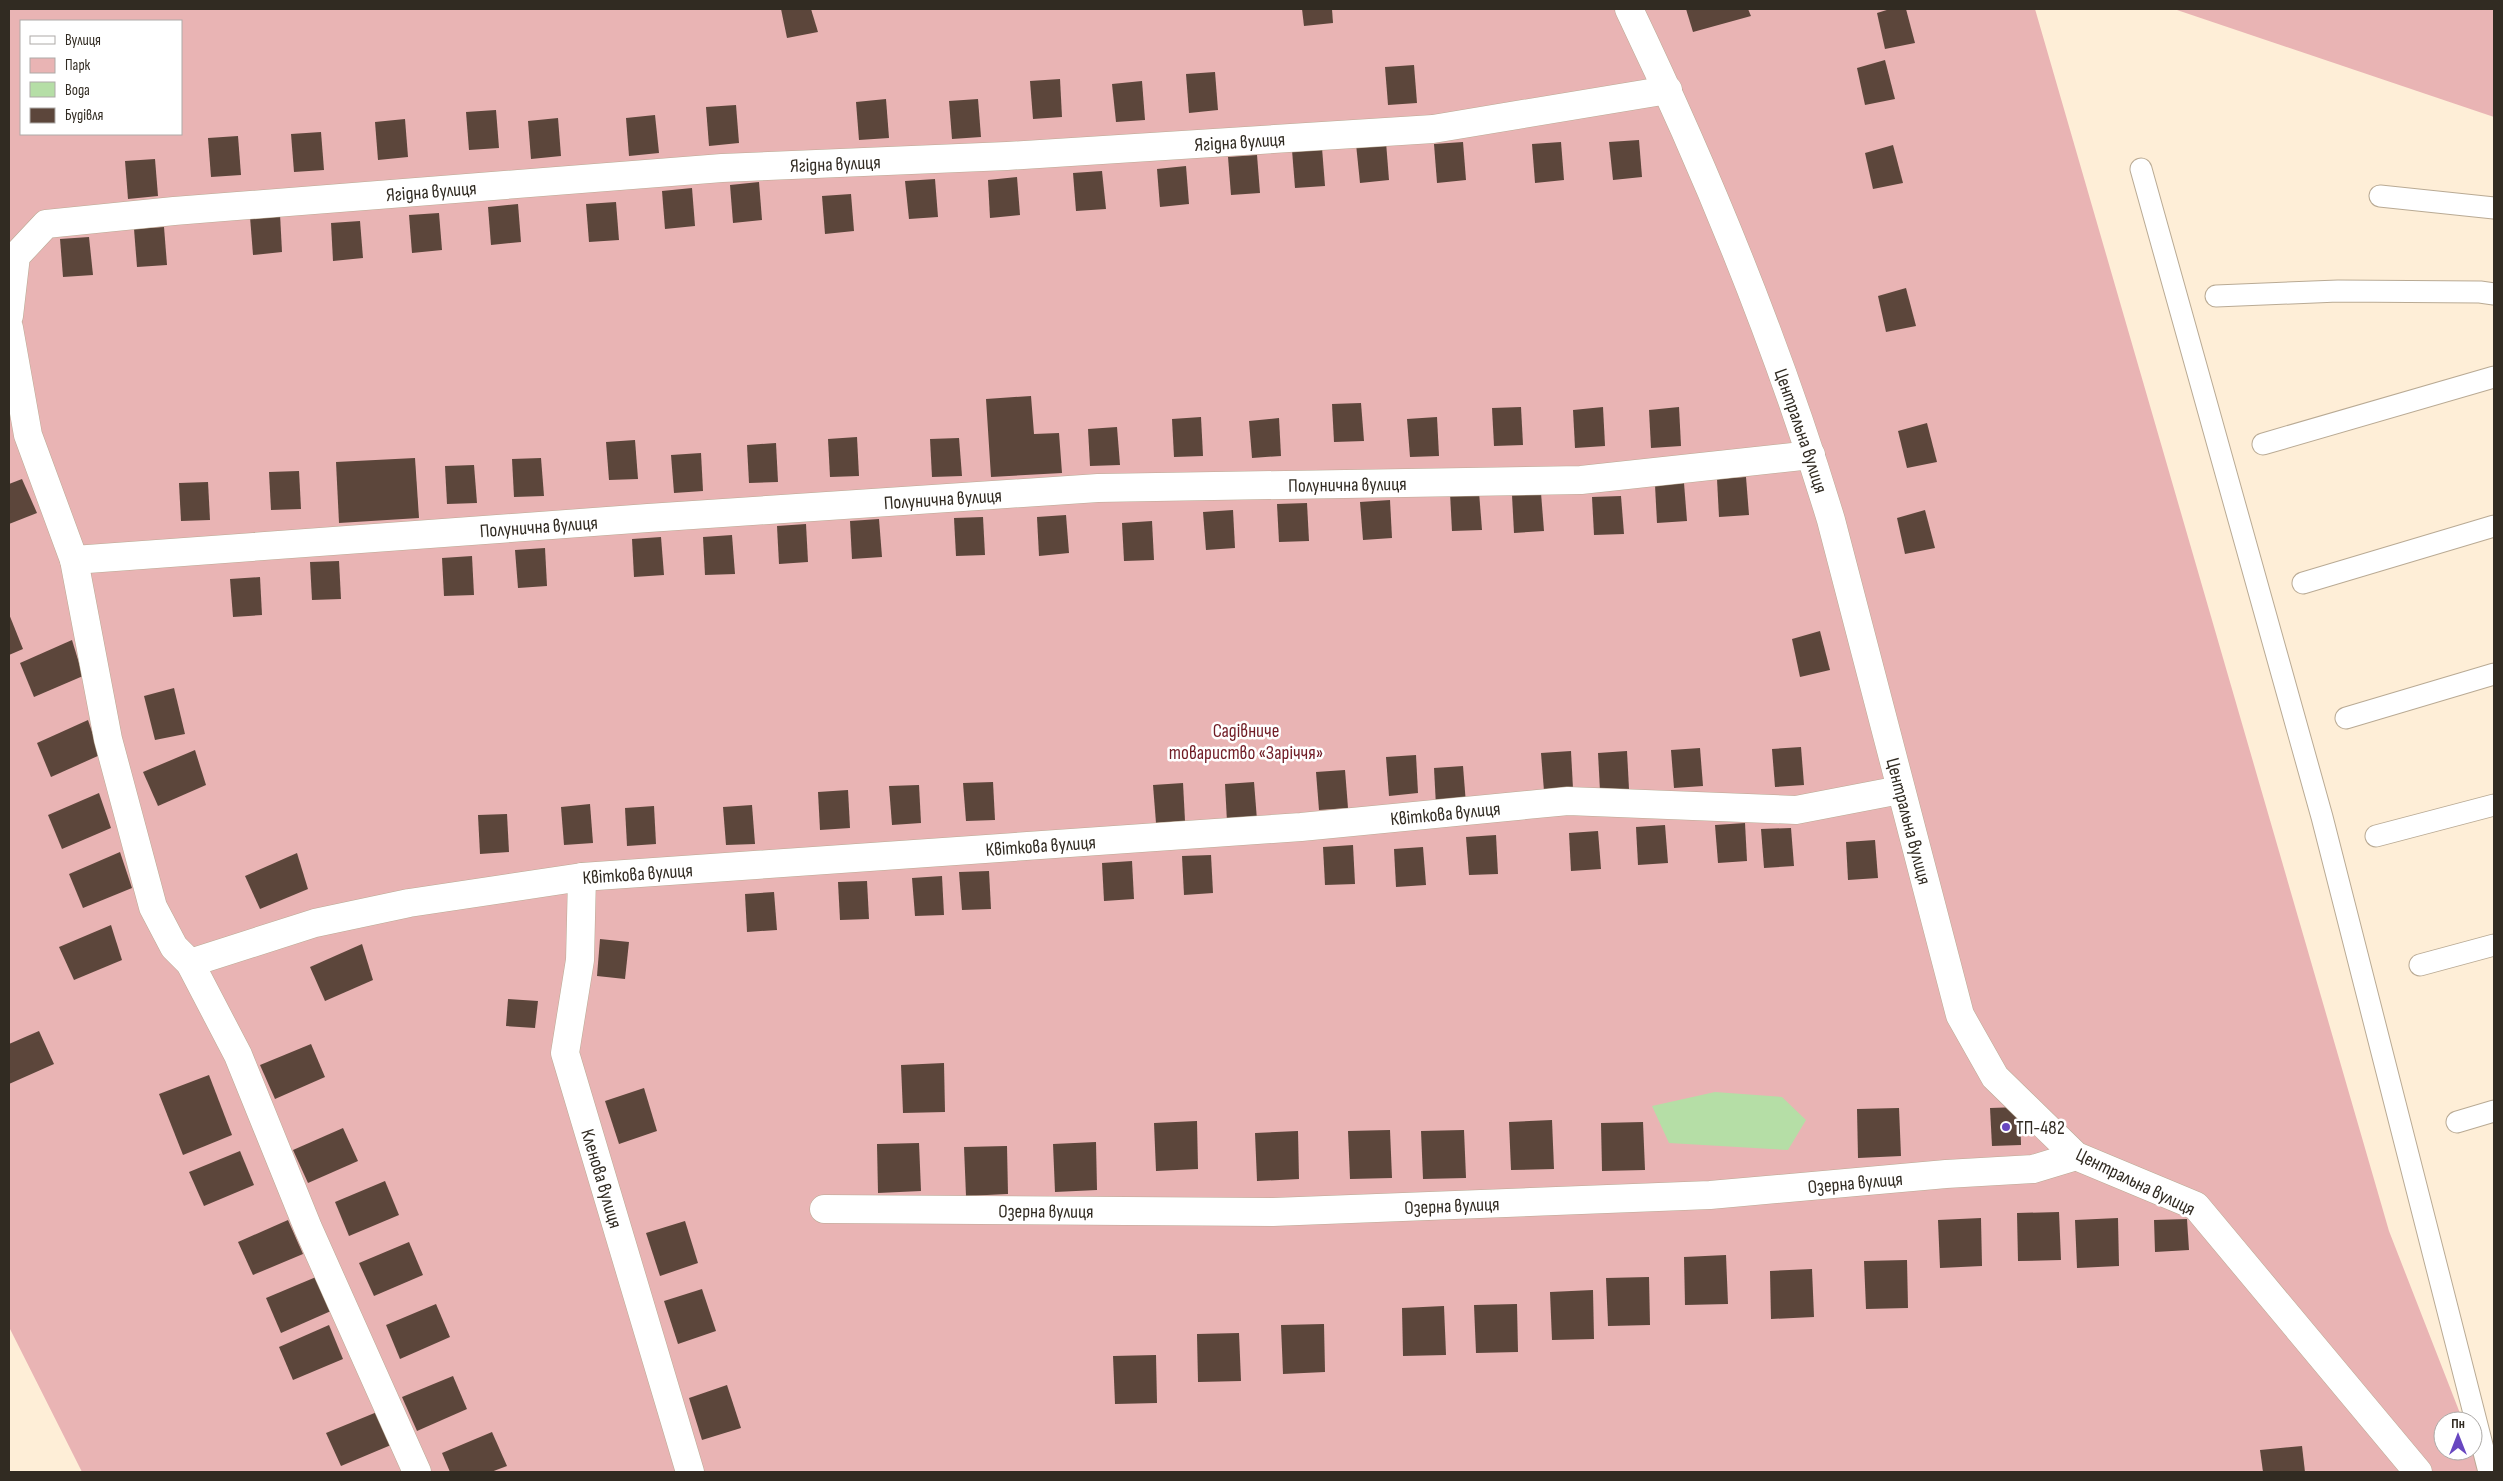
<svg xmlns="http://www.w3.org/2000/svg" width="2503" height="1481" viewBox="0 0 2503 1481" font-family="'Sofia Sans Condensed',sans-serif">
	<rect width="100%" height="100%" fill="#feeed7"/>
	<!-- green -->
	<g fill="#e9b4b4" fill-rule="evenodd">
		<path d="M9 9H2035L2389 1231 2463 1421H2443V1451H2473L2484 1472H82L9 1327ZM21 21H181V134H21Z"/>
		<polygon points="2174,9 2494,9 2494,117"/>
	</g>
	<!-- water -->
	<polygon fill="#b5dea6" points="1715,1092 1782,1097 1806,1120 1788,1150 1669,1143 1652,1106"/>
	<!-- building -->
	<g fill="#5c463b">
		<polygon points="781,9 811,9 818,32 787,38"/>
		<polygon points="1302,9 1332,9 1333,23 1304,26"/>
		<polygon points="1686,9 1748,9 1751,16 1693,32"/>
		<polygon points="1890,9 1906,9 1915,43 1885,49 1877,13"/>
		<polygon points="1885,60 1895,99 1865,105 1857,68"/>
		<polygon points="1414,65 1417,103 1388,105 1385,67"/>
		<polygon points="1215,72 1218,110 1189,113 1186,74"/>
		<polygon points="1060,79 1062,117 1033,119 1030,81"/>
		<polygon points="1142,81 1145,120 1116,122 1112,84"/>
		<polygon points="886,99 889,138 859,140 856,102"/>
		<polygon points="978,99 981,137 952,139 949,101"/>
		<polygon points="736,105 739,143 709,146 706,107"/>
		<polygon points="496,110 499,148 469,150 466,112"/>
		<polygon points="655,115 659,153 629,156 626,118"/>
		<polygon points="558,118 561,156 531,159 528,121"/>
		<polygon points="405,119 408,157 378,160 375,122"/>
		<polygon points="321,132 324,170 294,172 291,134"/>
		<polygon points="238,136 241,175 211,177 208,138"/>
		<polygon points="1639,140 1642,177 1613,180 1609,142"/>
		<polygon points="1386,142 1389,180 1360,183 1356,144"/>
		<polygon points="1463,142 1466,180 1437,183 1434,144"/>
		<polygon points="1561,142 1564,180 1535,183 1532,144"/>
		<polygon points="1893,145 1903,183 1873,189 1865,153"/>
		<polygon points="1322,148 1325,186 1295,188 1292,150"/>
		<polygon points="1257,155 1260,193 1231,195 1228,157"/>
		<polygon points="155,159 158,196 128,199 125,161"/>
		<polygon points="1186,166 1189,204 1160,207 1157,169"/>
		<polygon points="1102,171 1106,209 1076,211 1073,173"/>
		<polygon points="1017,177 1020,215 990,218 988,180"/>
		<polygon points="935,179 938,217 909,219 905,181"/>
		<polygon points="759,182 762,220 733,223 730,185"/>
		<polygon points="692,188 695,226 665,229 662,191"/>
		<polygon points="851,194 854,231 825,234 822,196"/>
		<polygon points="616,202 619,240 589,242 586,204"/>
		<polygon points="518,204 521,242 491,245 488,207"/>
		<polygon points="439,213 442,250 412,253 409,215"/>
		<polygon points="280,214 282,252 253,255 250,217"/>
		<polygon points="360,221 363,258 333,261 331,223"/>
		<polygon points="164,227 167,265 137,267 134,229"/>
		<polygon points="89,237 93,275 63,277 60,239"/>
		<polygon points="1906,288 1916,326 1886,332 1878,296"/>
		<polygon points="1031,396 1034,434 1059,433 1062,473 991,477 986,399"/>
		<polygon points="1361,403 1364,441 1334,442 1332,404"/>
		<polygon points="1521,407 1523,445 1494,446 1492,408"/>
		<polygon points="1603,407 1605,446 1575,448 1573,410"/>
		<polygon points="1679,407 1681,446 1651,448 1649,410"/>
		<polygon points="1201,417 1203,456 1174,457 1172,419"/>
		<polygon points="1437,417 1439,456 1410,457 1407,419"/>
		<polygon points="1279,418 1281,456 1252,458 1249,421"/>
		<polygon points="1927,423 1937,462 1907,468 1898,431"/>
		<polygon points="1117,427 1120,465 1090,466 1088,429"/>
		<polygon points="857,437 859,476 830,477 828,439"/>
		<polygon points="959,438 962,476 932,477 930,439"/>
		<polygon points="635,440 638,479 609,480 606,442"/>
		<polygon points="776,443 778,482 749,483 747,445"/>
		<polygon points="701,453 703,491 674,493 671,455"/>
		<polygon points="415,458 419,518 339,523 336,462"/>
		<polygon points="541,458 544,496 514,497 512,459"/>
		<polygon points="474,465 477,503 447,504 445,466"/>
		<polygon points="299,471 301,509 271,510 269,472"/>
		<polygon points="1746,477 1749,515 1719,517 1717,479"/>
		<polygon points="22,479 37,513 9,524 9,484"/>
		<polygon points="208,482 210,520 181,521 179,483"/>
		<polygon points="1684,483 1687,521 1657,523 1655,485"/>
		<polygon points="1479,492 1482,530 1452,531 1450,493"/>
		<polygon points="1541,493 1544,531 1514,533 1512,495"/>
		<polygon points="1621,496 1624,534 1594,535 1592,497"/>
		<polygon points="1390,500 1392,538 1363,540 1360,502"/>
		<polygon points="1307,503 1309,541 1279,542 1277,504"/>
		<polygon points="1233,510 1235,548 1206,550 1203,512"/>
		<polygon points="1925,510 1935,548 1905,554 1897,518"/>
		<polygon points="1066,515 1069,553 1039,556 1037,517"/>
		<polygon points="983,517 985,555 956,556 954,518"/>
		<polygon points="879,519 882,557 852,559 850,521"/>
		<polygon points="1152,521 1154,560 1124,561 1122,523"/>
		<polygon points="806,524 808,562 779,564 777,526"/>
		<polygon points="732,535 735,574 705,575 703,537"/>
		<polygon points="661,537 664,575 634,577 632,539"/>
		<polygon points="545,548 547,586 518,588 515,550"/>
		<polygon points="472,556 474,595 444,596 442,558"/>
		<polygon points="339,561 341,599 312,600 310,562"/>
		<polygon points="260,577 262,615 233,617 230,579"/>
		<polygon points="9,614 23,649 9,655"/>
		<polygon points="1820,631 1830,670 1800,677 1792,639"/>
		<polygon points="72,640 83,676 34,697 20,663"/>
		<polygon points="174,688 185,734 155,740 144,696"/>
		<polygon points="88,720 100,755 51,777 37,743"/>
		<polygon points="1801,747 1804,785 1775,787 1772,749"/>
		<polygon points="1700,748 1703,786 1674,788 1671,750"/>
		<polygon points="195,750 206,785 158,806 143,772"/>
		<polygon points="1571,751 1573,789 1544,791 1541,753"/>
		<polygon points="1627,751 1629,789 1600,791 1598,753"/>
		<polygon points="1416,755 1418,793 1389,796 1386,757"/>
		<polygon points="1463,766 1466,804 1436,806 1434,768"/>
		<polygon points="1345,770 1348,808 1319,810 1316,772"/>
		<polygon points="993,782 995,820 966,821 963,783"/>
		<polygon points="1254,782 1257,820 1227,822 1225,784"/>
		<polygon points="1183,783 1185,821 1156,823 1153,785"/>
		<polygon points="919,785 921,823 892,825 889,786"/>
		<polygon points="848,790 850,828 820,830 818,792"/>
		<polygon points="99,793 111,828 62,849 48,815"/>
		<polygon points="590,804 593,843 564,845 561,807"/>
		<polygon points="752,805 755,844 726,845 723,807"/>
		<polygon points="654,806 656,844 627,846 625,808"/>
		<polygon points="507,814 509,852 480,854 478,815"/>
		<polygon points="1745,823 1747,861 1718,863 1715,825"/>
		<polygon points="1665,825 1668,863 1638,865 1636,827"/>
		<polygon points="1791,828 1794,866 1764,868 1761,829"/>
		<polygon points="1598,831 1601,869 1571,871 1569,833"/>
		<polygon points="1496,835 1498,874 1469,875 1466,837"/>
		<polygon points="1875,840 1878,878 1848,880 1846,842"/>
		<polygon points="1353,845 1355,884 1325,885 1323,847"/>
		<polygon points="1423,847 1426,885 1396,887 1394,849"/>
		<polygon points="120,852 132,888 83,908 69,874"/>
		<polygon points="297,853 308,889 260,909 245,876"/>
		<polygon points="1211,855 1213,893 1184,895 1182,856"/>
		<polygon points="1132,861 1134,899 1104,901 1102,863"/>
		<polygon points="989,871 991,909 962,910 959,872"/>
		<polygon points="942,876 944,915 915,916 912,878"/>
		<polygon points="867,881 869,919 840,920 838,882"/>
		<polygon points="774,892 777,930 747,932 745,894"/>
		<polygon points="111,925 122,960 74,980 59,947"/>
		<polygon points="600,939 629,942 625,979 597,976"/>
		<polygon points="362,944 373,980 325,1001 310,967"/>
		<polygon points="508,999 538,1001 535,1028 506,1026"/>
		<polygon points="39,1031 54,1064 9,1084 9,1044"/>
		<polygon points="311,1044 325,1077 275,1099 260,1065"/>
		<polygon points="944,1063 945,1112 903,1113 901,1065"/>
		<polygon points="209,1075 232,1135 183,1155 159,1094"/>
		<polygon points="644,1088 657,1131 619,1144 605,1101"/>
		<polygon points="2020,1107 2021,1145 1992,1146 1990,1108"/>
		<polygon points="1899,1108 1901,1156 1858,1158 1857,1109"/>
		<polygon points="1552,1120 1554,1169 1511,1170 1509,1122"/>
		<polygon points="1197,1121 1198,1169 1156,1171 1154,1123"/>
		<polygon points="1643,1122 1645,1170 1602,1171 1601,1123"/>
		<polygon points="343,1128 358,1161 308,1183 293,1150"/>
		<polygon points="1390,1130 1392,1178 1350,1179 1348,1131"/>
		<polygon points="1464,1130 1466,1178 1423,1179 1421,1131"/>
		<polygon points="1298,1131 1299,1179 1257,1181 1255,1133"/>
		<polygon points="1096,1142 1097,1190 1055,1192 1053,1144"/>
		<polygon points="919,1143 921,1191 878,1193 877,1144"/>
		<polygon points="1007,1146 1008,1194 966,1196 964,1147"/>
		<polygon points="240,1151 254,1185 204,1206 189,1172"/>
		<polygon points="385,1181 399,1215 349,1236 335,1202"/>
		<polygon points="2059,1212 2061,1260 2018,1261 2017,1213"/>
		<polygon points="1981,1218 1982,1266 1940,1268 1938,1220"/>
		<polygon points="2118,1218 2119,1266 2077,1268 2075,1220"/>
		<polygon points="2187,1219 2189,1250 2155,1252 2154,1220"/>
		<polygon points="288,1220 303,1254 253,1275 238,1242"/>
		<polygon points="685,1221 698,1263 660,1276 646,1233"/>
		<polygon points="409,1242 423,1275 374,1296 359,1263"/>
		<polygon points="1726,1255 1728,1304 1685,1305 1684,1257"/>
		<polygon points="1907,1260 1908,1308 1866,1309 1864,1261"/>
		<polygon points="1812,1269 1814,1317 1771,1319 1770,1271"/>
		<polygon points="316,1277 331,1311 281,1333 266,1298"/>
		<polygon points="1649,1277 1650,1325 1608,1326 1606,1278"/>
		<polygon points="702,1289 716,1331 678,1344 664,1301"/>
		<polygon points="1593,1290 1594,1339 1552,1340 1550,1292"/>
		<polygon points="436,1304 450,1337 400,1359 386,1325"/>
		<polygon points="1517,1304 1518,1352 1476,1353 1474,1305"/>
		<polygon points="1444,1306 1446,1355 1403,1356 1402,1308"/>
		<polygon points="1324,1324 1325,1372 1283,1374 1281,1325"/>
		<polygon points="329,1325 343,1359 293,1380 279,1347"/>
		<polygon points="1239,1333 1241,1381 1198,1382 1197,1334"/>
		<polygon points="1156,1355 1157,1403 1115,1404 1113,1356"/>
		<polygon points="453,1376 467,1409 417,1431 402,1397"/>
		<polygon points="727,1385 741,1428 702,1440 689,1398"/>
		<polygon points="377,1412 391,1445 341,1466 326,1433"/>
		<polygon points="492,1432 507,1466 491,1472 450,1472 442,1453"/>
		<polygon points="2302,1446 2305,1472 2263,1472 2260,1450"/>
	</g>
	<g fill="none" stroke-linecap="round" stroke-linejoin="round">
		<defs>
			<g id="service">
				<polyline points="2141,169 2322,817 2489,1472"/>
				<polyline points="2380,196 2494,208"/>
				<polyline points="2216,296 2338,291 2480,292 2494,294"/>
				<polyline points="2263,444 2494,377"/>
				<polyline points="2303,583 2494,526"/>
				<polyline points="2346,718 2494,674"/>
				<polyline points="2376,836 2494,805"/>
				<polyline points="2420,965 2494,945"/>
				<polyline points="2457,1122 2494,1111"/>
			</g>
			<g id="minor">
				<path id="s1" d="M1629 9C1708 174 1778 345 1831 520L1960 1015 1995 1077 2076 1156 2196 1206 2418 1472"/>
				<path id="s2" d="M9 316 16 256 46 224 174 211 722 168 1007 156 1433 129 1668 90"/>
				<polyline points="9,328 28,435 74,560 108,739 153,907 174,947 190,963 238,1055 308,1228 417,1472"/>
				<path id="s3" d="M74 560 648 518 1098 488 1581 480 1811 455"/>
				<path id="s4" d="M582 877 580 960 565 1053 690 1472"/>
				<path id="s5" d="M190 963 315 923 409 903 582 877 1301 827 1568 801 1796 810 1900 790"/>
				<path id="s6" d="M824 1209 1273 1212 1710 1195 1946 1174 2033 1169 2076 1156"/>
			</g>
		</defs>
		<!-- service casing -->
		<use href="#service" stroke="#b9aa94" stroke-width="23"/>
		<!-- minor casing -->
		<use href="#minor" stroke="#b9aa94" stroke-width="29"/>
		<!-- service -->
		<use href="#service" stroke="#fff" stroke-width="21"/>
		<!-- minor -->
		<use href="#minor" stroke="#fff" stroke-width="28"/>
	</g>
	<!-- markers -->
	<circle fill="#6847c0" stroke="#fff" stroke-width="2" cx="2006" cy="1127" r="5"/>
	<g text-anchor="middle" stroke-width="5" stroke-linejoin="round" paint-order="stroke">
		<!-- street labels -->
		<g font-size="19" fill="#312b22" stroke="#fff">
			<text dy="7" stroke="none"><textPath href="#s2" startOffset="1301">Ягідна вулиця</textPath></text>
			<text dy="7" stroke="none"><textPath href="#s2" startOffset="896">Ягідна вулиця</textPath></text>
			<text dy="7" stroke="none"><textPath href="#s2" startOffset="491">Ягідна вулиця</textPath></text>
			<text dy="7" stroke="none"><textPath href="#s1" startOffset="456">Центральна вулиця</textPath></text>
			<text dy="7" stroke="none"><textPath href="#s3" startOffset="1276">Полунична вулиця</textPath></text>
			<text dy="7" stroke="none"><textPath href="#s3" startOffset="871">Полунична вулиця</textPath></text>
			<text dy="7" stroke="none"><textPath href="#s3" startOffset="466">Полунична вулиця</textPath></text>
			<text dy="7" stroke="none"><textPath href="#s5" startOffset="1268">Квіткова вулиця</textPath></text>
			<text dy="7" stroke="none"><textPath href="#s1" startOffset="861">Центральна вулиця</textPath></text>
			<text dy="7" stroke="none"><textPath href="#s5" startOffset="862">Квіткова вулиця</textPath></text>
			<text dy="7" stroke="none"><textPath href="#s5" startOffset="458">Квіткова вулиця</textPath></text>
			<text dy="7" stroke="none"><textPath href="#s4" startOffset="308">Кленова вулиця</textPath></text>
			<text transform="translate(2136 1181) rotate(26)" y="7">Центральна вулиця</text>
			<text dy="7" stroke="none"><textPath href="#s6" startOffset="1032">Озерна вулиця</textPath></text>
			<text dy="7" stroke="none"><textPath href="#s6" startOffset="628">Озерна вулиця</textPath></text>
			<text dy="7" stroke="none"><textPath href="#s6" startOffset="222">Озерна вулиця</textPath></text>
		</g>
		<!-- park labels -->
		<g font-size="19" fill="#701c25" stroke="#fff">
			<text x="1246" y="737">Садівниче<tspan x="1246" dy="22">товариство «Заріччя»</tspan></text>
		</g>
		<!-- poi labels -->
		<g font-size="19" fill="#312b22" stroke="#fff" text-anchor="start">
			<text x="2016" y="1134">ТП-482</text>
		</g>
	</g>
	<!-- border -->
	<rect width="2503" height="1481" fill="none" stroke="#312b22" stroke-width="20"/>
	<!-- legend -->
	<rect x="20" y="20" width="162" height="115" fill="#ffffff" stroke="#adaaa7"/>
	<rect x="30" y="36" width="25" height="8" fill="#ffffff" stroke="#adaaa7"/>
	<text x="65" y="45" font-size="15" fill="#312b22">Вулиця</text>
	<rect x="30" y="58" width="25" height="15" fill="#e9b4b4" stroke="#adaaa7"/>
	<text x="65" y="70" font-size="15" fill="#312b22">Парк</text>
	<rect x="30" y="82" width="25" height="15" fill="#b5dea6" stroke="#adaaa7"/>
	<text x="65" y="95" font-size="15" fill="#312b22">Вода</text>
	<rect x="30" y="108" width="25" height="15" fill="#5c463b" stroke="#adaaa7"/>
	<text x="65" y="120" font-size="15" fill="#312b22">Будівля</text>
	<!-- north arrow -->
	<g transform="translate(2458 1436)"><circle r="24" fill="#ffffff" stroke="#adaaa7"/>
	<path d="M0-4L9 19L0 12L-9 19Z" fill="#6847c0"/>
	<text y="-8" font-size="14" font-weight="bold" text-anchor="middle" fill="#312b22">Пн</text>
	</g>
</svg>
